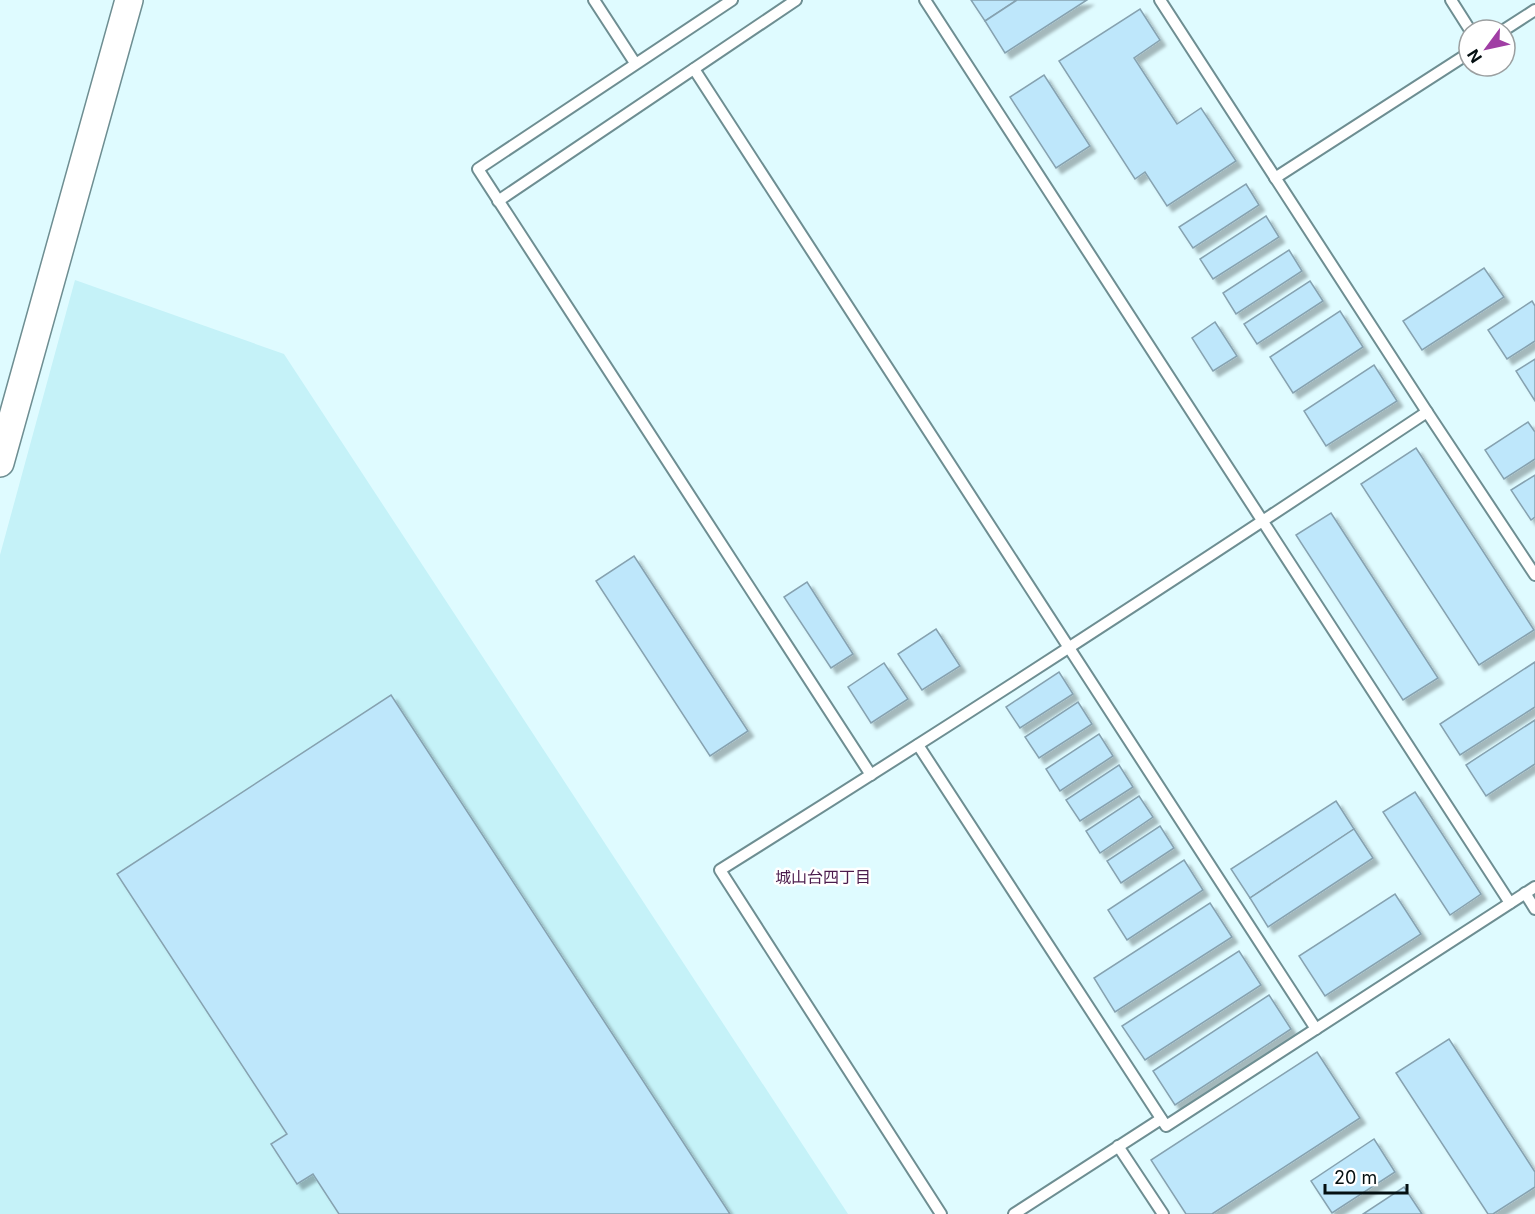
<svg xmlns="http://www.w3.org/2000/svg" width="1535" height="1214" viewBox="0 0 1535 1214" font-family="Inter,'Noto Sans JP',sans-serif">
	<defs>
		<filter id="shadow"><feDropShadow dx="5.5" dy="5.5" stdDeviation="1.5" flood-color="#0004"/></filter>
	</defs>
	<rect width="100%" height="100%" fill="#dffbff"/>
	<!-- built -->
	<polygon fill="#c5f2f8" points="75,280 284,354 848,1214 0,1214 0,555"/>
	<!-- building -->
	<g fill="#bee7fb" stroke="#86a2b0" stroke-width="1.5" filter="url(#shadow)">
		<polygon points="971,0 1017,0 985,21"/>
		<polygon points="1017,0 1087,0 1005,53 985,21"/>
		<polygon points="1140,9 1160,40 1134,58 1177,124 1201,108 1236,161 1167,206 1145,172 1135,179 1059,61"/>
		<polygon points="1044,75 1090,146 1056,168 1010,97"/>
		<polygon points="1246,184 1259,205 1193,248 1179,227"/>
		<polygon points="1266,216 1279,237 1213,279 1200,259"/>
		<polygon points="1289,250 1302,271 1236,314 1223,293"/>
		<polygon points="1484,268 1504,297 1422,350 1403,321"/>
		<polygon points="1310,281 1323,301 1257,344 1244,324"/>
		<polygon points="1532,301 1535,306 1535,341 1507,359 1488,330"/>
		<polygon points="1340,311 1363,347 1293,393 1270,357"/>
		<polygon points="1215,322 1237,356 1213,371 1192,338"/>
		<polygon points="1535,359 1535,401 1516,371"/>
		<polygon points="1374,365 1397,401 1326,446 1304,411"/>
		<polygon points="1528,422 1535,432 1535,459 1504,479 1485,450"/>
		<polygon points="1416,448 1534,630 1479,665 1361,484"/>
		<polygon points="1535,475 1535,517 1531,520 1511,490"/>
		<polygon points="1331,513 1438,678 1403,700 1296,535"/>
		<polygon points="634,556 748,731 710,756 596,581"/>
		<polygon points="807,582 853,654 831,668 784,597"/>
		<polygon points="936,629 960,666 922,690 898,654"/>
		<polygon points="1535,662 1535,707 1460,755 1440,724"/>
		<polygon points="884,663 908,699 871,723 848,687"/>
		<polygon points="1059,672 1073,694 1020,728 1006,707"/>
		<polygon points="391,695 730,1214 339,1214 313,1174 297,1184 271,1144 287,1134 117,874"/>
		<polygon points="1078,702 1092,724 1039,758 1025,737"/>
		<polygon points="1535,720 1535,764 1486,796 1466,765"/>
		<polygon points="1099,734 1113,756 1060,791 1046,769"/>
		<polygon points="1119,765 1133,787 1080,821 1066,800"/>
		<polygon points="1415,792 1481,894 1450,915 1383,812"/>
		<polygon points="1139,796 1153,817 1100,853 1086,831"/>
		<polygon points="1336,801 1354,829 1250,898 1231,869"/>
		<polygon points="1160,826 1174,848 1121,883 1107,861"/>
		<polygon points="1354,829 1373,858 1268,927 1250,898"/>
		<polygon points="1184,860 1203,890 1127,940 1108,910"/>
		<polygon points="1395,894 1421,934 1325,996 1299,956"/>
		<polygon points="1210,903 1232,937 1115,1012 1094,978"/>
		<polygon points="1239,951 1261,985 1145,1060 1122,1026"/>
		<polygon points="1269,995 1291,1029 1175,1105 1153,1071"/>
		<polygon points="1449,1039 1535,1172 1535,1187 1493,1214 1488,1214 1396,1073"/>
		<polygon points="1317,1052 1360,1118 1212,1214 1186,1214 1151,1160"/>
		<polygon points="1374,1139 1395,1172 1332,1213 1311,1181"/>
		<polygon points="1404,1187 1422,1214 1363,1214"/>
	</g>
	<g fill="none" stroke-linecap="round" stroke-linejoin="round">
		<defs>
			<g id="service">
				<polyline points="594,0 635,63"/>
				<polyline points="732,0 478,169 871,775"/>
				<polyline points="925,0 1510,903"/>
				<polyline points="1160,0 1427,412 1535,575"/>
				<polyline points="1451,0 1470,30"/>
				<polyline points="1504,30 1535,10"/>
				<polyline points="694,69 1316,1029"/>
				<polyline points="1275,178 1469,53"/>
				<polyline points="498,201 796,0"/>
				<polyline points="918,745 1166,1126 1535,887"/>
				<polyline points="1525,893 1535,909"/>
				<polyline points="1118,1146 1163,1214"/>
				<path d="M941 1214 720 870C958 721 1193 568 1427 412"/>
				<polyline points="1014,1214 1161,1119"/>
			</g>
			<polyline id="tertiary" points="0,463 129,0"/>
		</defs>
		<!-- service casing -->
		<use href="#service" stroke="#6e8e92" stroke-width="14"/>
		<!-- tertiary casing -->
		<use href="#tertiary" stroke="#6e8e92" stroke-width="30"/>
		<!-- service -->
		<use href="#service" stroke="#fff" stroke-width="10"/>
		<!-- tertiary -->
		<use href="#tertiary" stroke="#fff" stroke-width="27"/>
	</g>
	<g text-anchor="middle" stroke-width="5" stroke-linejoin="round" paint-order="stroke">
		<!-- neighbourhood labels -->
		<g font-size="16" fill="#4b1c4d" stroke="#fff">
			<text x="823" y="883">城山台四丁目</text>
		</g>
	</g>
	<!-- north arrow -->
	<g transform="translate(1487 48) rotate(237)"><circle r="28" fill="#ffffff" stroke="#9b9fa0" stroke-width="1.5"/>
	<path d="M0-4.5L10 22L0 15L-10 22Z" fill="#a03ea4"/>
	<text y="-9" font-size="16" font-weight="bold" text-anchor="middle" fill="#040f11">N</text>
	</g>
	<!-- scale -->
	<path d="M1325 1184v9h82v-9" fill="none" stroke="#040f11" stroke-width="3"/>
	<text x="1334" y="1184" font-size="18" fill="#040f11" stroke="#ffffff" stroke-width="4.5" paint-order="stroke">20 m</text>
</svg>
